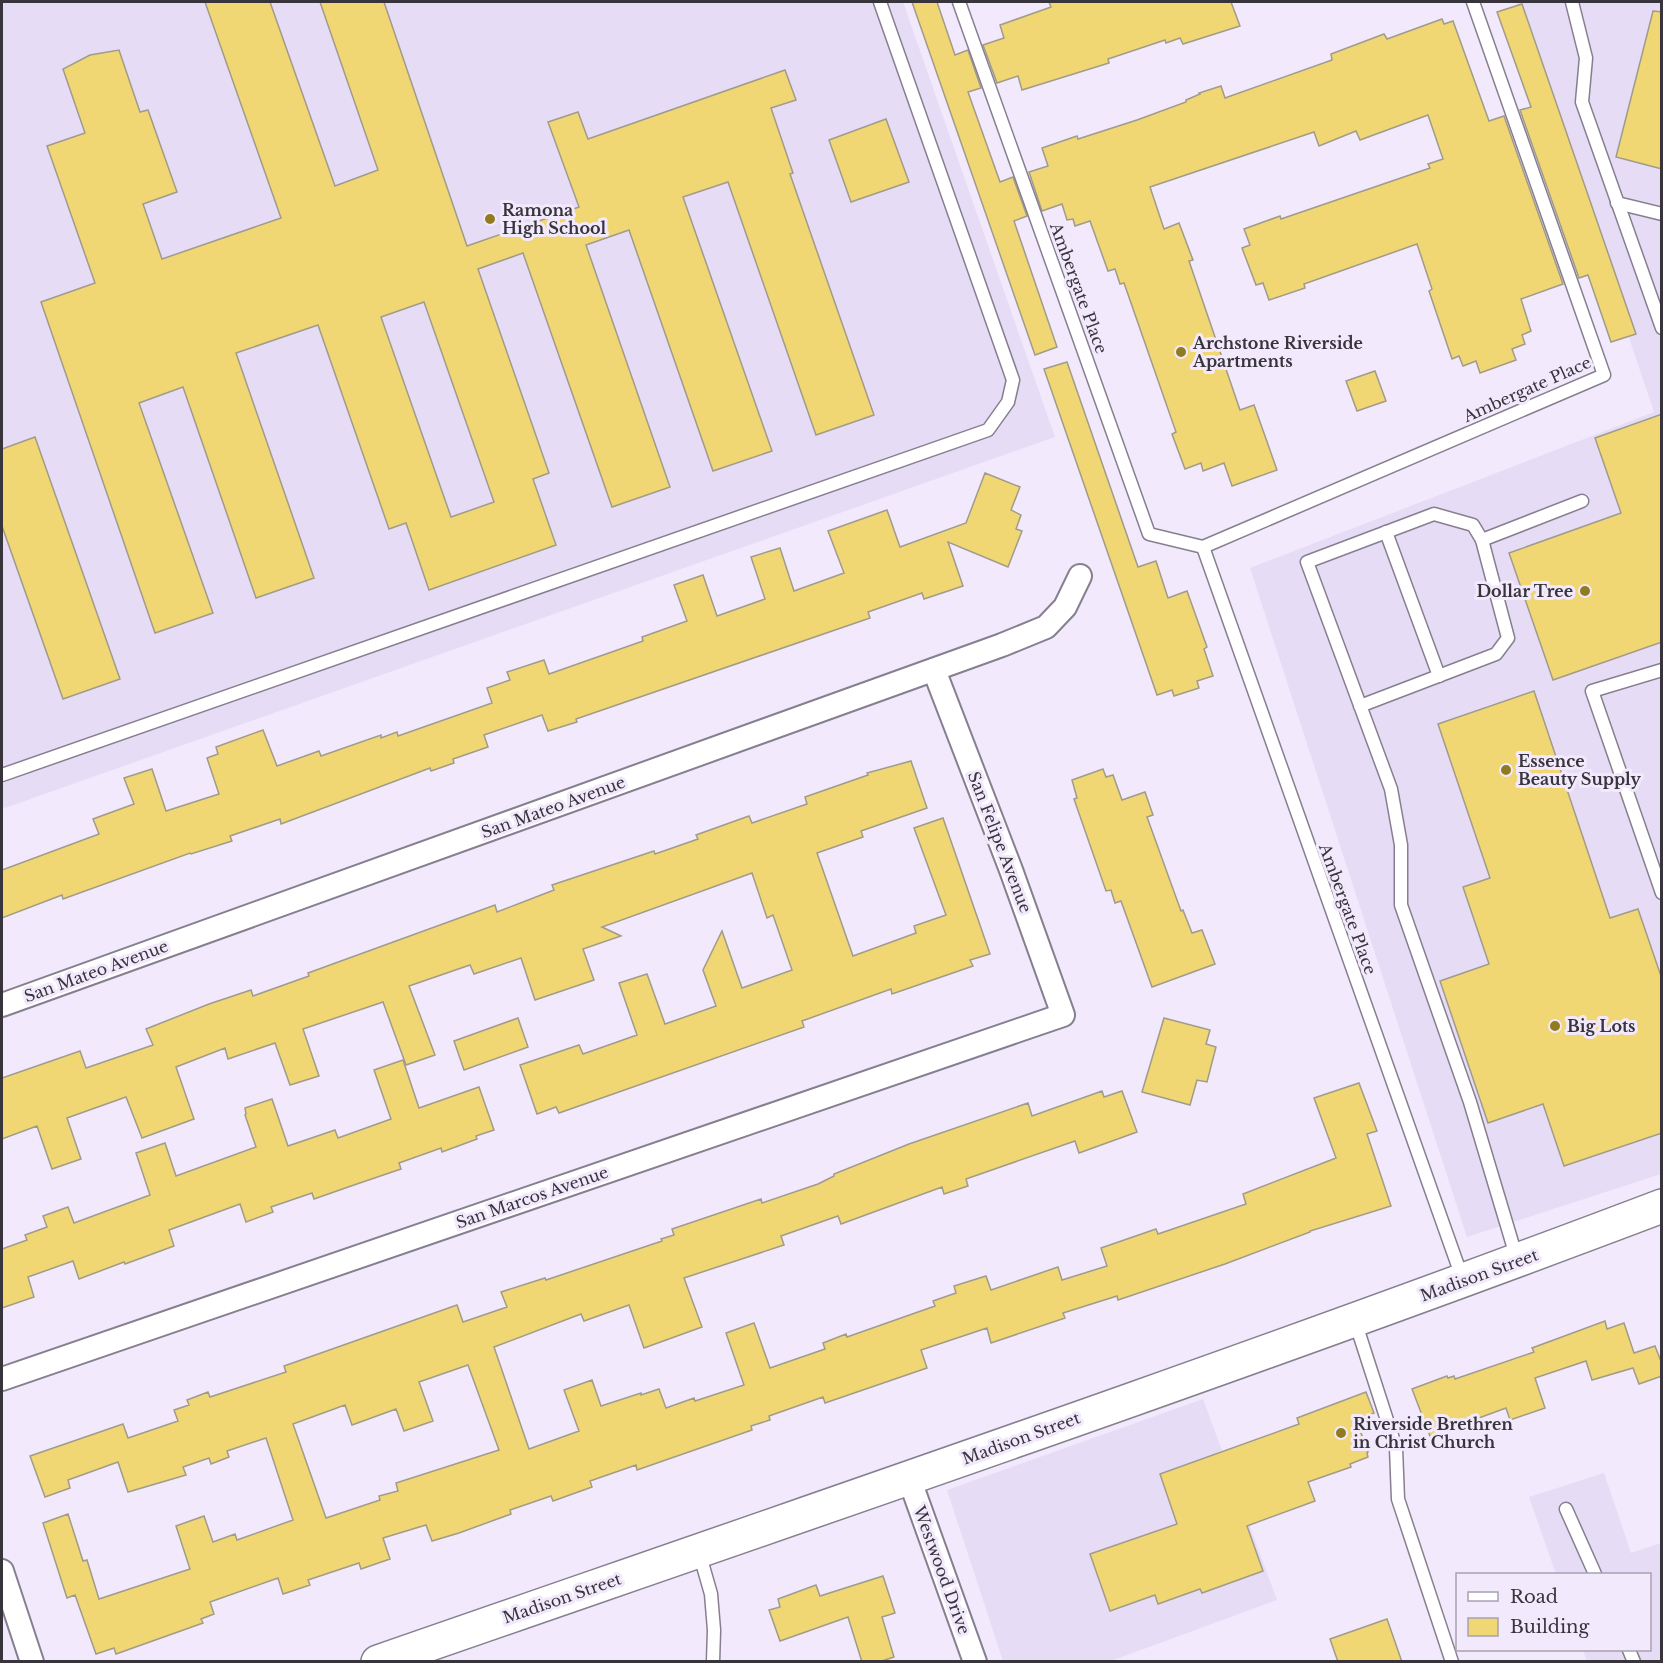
<svg xmlns="http://www.w3.org/2000/svg" width="1663" height="1663" viewBox="0 0 1663 1663" font-family="'Libre Baskerville',serif">
	<rect width="100%" height="100%" fill="#f2e9fc"/>
	<!-- built -->
	<g fill="#e7dcf5">
		<polygon points="2,2 903,2 1055,437 2,809"/>
		<polygon points="1516,2 1661,2 1661,1174 1467,1237 1250,568 1654,412"/>
		<polygon points="1203,1399 1277,1600 1111,1661 1003,1661 947,1490"/>
		<polygon points="1604,1473 1631,1553 1661,1543 1661,1661 1587,1661 1583,1650 1650,1650 1650,1574 1556,1574 1529,1497"/>
	</g>
	<!-- building -->
	<g fill="#f0d774" stroke="#a09b8a" stroke-width="1.5" fill-rule="evenodd">
		<path d="M205 2H270L335 186 378 170 320 2H384L467 246 579 207 548 122 578 112 588 139 785 70 796 100 771 108 793 173 790 174 874 415 816 435 728 182 683 197 772 451 713 471 629 230 586 245 670 487 612 507 523 253 478 269 549 473 533 479 556 545 429 590 406 523 389 529 318 325 236 353 314 578 256 598 183 387 139 403 213 613 155 633 41 302 95 283 47 146 85 133 63 69 90 55 119 50 140 112 148 110 177 192 143 204 162 259 281 218ZM424 302 494 502 451 517 381 317Z"/>
		<polygon points="912,2 937,2 955,55 968,50 981,88 968,92 1000,182 1013,177 1027,216 1014,221 1057,347 1035,355"/>
		<polygon points="1049,2 1231,2 1240,26 1183,44 1180,38 1166,43 1165,40 1108,59 1109,63 1022,90 1018,76 997,83 983,45 1004,38 1000,25 1051,7"/>
		<polygon points="1522,4 1636,334 1611,342 1588,275 1579,278 1520,110 1531,107 1497,12"/>
		<polygon points="1653,11 1662,12 1662,169 1616,157"/>
		<polygon points="1442,19 1444,24 1453,21 1489,121 1504,116 1563,284 1521,299 1531,331 1522,335 1525,344 1512,349 1516,360 1480,373 1476,361 1463,366 1459,356 1452,359 1429,291 1432,289 1417,244 1304,284 1305,288 1269,300 1263,283 1256,285 1242,248 1250,245 1244,229 1280,216 1281,219 1430,168 1428,164 1443,159 1428,115 1360,140 1356,131 1319,146 1314,132 1150,187 1164,229 1179,223 1193,260 1189,261 1240,410 1254,405 1277,470 1232,486 1224,463 1203,471 1201,463 1185,469 1172,434 1176,432 1124,283 1120,284 1115,269 1108,271 1090,221 1075,226 1073,219 1067,220 1062,204 1042,211 1029,172 1048,166 1042,148 1077,136 1078,139 1137,120 1186,102 1186,100 1200,94 1199,93 1221,86 1225,98 1332,60 1331,54 1384,34 1387,39"/>
		<polygon points="886,119 909,182 851,202 829,140"/>
		<polygon points="1067,362 1138,567 1156,561 1168,598 1187,591 1207,647 1204,649 1213,676 1197,681 1199,688 1174,696 1172,690 1157,695 1044,369"/>
		<polygon points="1375,371 1386,401 1357,411 1346,381"/>
		<polygon points="1662,414 1662,642 1553,680 1509,553 1621,513 1595,438"/>
		<polygon points="35,437 120,679 63,699 2,526 2,449"/>
		<polygon points="985,473 1020,487 1011,510 1021,515 1016,529 1022,531 1008,567 948,542 963,586 924,599 922,593 868,612 870,618 576,719 577,722 548,731 542,715 484,735 488,747 453,759 454,763 431,771 430,768 281,824 280,819 230,836 232,841 191,854 190,853 63,899 62,895 2,918 2,870 99,834 93,819 134,804 124,778 152,769 166,811 219,794 207,758 218,754 216,747 263,730 277,766 319,751 321,756 381,735 381,738 397,732 398,736 492,703 487,688 510,680 507,672 544,660 549,674 643,641 642,637 687,621 674,585 703,575 717,616 765,599 751,557 780,548 794,591 844,573 828,531 887,510 900,547 966,523"/>
		<polygon points="1534,691 1610,918 1638,909 1662,979 1662,1133 1564,1166 1543,1104 1488,1123 1440,981 1489,964 1463,887 1490,878 1438,724"/>
		<polygon points="911,761 927,808 861,831 863,837 817,853 853,956 916,933 914,926 946,915 914,828 943,818 990,954 970,960 973,966 892,994 891,989 802,1021 804,1027 559,1113 556,1107 537,1114 520,1065 579,1045 583,1054 637,1035 619,983 647,974 665,1024 716,1006 703,970 722,931 742,988 792,970 773,915 767,918 752,873 602,927 621,936 583,949 594,980 535,1000 521,958 474,974 470,965 409,986 435,1055 406,1065 383,1002 303,1029 319,1076 290,1085 275,1043 228,1059 225,1048 176,1067 194,1119 142,1138 126,1097 67,1118 81,1159 52,1169 37,1126 2,1139 2,1078 80,1051 86,1068 153,1045 146,1029 209,1004 251,990 253,996 309,976 308,973 495,905 497,912 554,890 552,885 654,851 655,854 698,839 696,835 749,816 752,823 807,804 805,797 868,775 867,773"/>
		<polygon points="1103,769 1106,777 1113,775 1122,800 1145,792 1153,815 1147,817 1181,911 1183,910 1192,933 1202,930 1215,964 1152,987 1121,901 1115,903 1111,890 1106,891 1074,799 1077,798 1072,780"/>
		<polygon points="518,1018 528,1047 464,1070 454,1041"/>
		<polygon points="1164,1018 1210,1030 1206,1044 1216,1047 1207,1082 1197,1080 1190,1105 1142,1092"/>
		<polygon points="403,1060 419,1108 479,1087 494,1130 476,1136 477,1139 442,1152 441,1148 399,1163 401,1169 354,1185 314,1199 312,1193 271,1207 273,1212 246,1222 240,1204 169,1230 174,1246 125,1264 124,1262 79,1279 73,1261 28,1277 34,1297 2,1308 2,1249 27,1240 25,1235 47,1227 43,1216 68,1207 74,1223 150,1195 136,1153 165,1143 176,1176 256,1147 245,1115 246,1114 245,1108 272,1099 288,1146 335,1130 338,1138 391,1119 374,1070"/>
		<path d="M1359 1083 1377 1131 1367 1134 1391 1206 1310 1231V1232L1225 1264 1118 1300 1117 1296 1063 1313 1065 1318 991 1343 987 1328 921 1350 927 1368 825 1403 823 1397 769 1416 770 1420 751 1426 752 1430 637 1470 636 1465 590 1481 592 1487 553 1501 551 1496 510 1510 511 1514 459 1533 432 1541 426 1525 383 1538 390 1559 361 1569 359 1563 308 1580 310 1585 283 1594 278 1578 210 1602 214 1614 201 1619 203 1623 116 1654 114 1648 96 1654 75 1595 67 1598 43 1523 68 1514 83 1561 87 1560 99 1599 190 1569 176 1526 204 1516 213 1542 235 1534 237 1540 293 1520 266 1438 227 1451 229 1457 211 1464 209 1458 183 1467 186 1475 128 1492 118 1462 68 1480 70 1488 45 1497 30 1456 123 1424 128 1438 178 1421 174 1410 189 1405 187 1400 208 1392 210 1397 286 1372 284 1366 457 1305 463 1322 507 1307 501 1292 545 1278 546 1280 662 1241 661 1239 674 1235 672 1229 761 1199 762 1203 818 1184 834 1176V1174L909 1144 1028 1103 1032 1116 1102 1091 1104 1097 1122 1091 1137 1132 1079 1153 1075 1141 966 1179 968 1186 944 1194 942 1187 841 1224 838 1216 781 1236 784 1245 684 1278 702 1327 644 1348 629 1305 584 1321 581 1314 494 1347 529 1449 579 1431 564 1390 592 1380 601 1406 641 1393V1395L659 1389 666 1408 694 1398 695 1401 744 1385 726 1333 754 1323 770 1368 825 1349 823 1343 846 1334 847 1337 935 1306 933 1301 956 1293 954 1286 986 1276 991 1290 1058 1267 1062 1280 1107 1266 1101 1248 1156 1229 1158 1234 1246 1204 1243 1194 1336 1158 1314 1098ZM468 1365 499 1450 396 1483 398 1491 379 1496 380 1500 326 1518 293 1424 345 1405 352 1425 396 1409 404 1431 433 1421 419 1382Z"/>
		<polygon points="1605,1321 1607,1329 1624,1323 1634,1353 1655,1346 1662,1364 1662,1376 1639,1384 1633,1368 1592,1380 1586,1361 1535,1378 1545,1408 1510,1420 1506,1408 1430,1436 1412,1389 1447,1376 1448,1378 1454,1376 1455,1379 1534,1352 1532,1348"/>
		<polygon points="1366,1392 1374,1413 1356,1419 1368,1452 1367,1453 1368,1457 1350,1464 1351,1467 1308,1482 1315,1501 1247,1526 1263,1571 1202,1593 1200,1589 1158,1604 1155,1595 1110,1611 1090,1554 1177,1524 1160,1474 1299,1424 1297,1418"/>
		<polygon points="883,1576 895,1613 882,1617 894,1657 879,1662 862,1662 848,1617 780,1641 769,1610 780,1607 778,1599 816,1585 820,1596"/>
		<polygon points="1387,1619 1402,1662 1338,1662 1330,1639"/>
	</g>
	<g fill="none" stroke-linecap="round" stroke-linejoin="round">
		<defs>
			<g id="lane">
				<polyline points="959,2 1149,534 1203,547 1604,375 1473,2"/>
				<polyline points="1572,2 1586,58 1582,102 1662,328"/>
				<polyline points="1617,203 1662,214"/>
				<polyline points="1386,532 1439,676"/>
				<polyline points="1482,540 1582,501"/>
				<polyline points="1203,547 1463,1280"/>
				<polyline points="1662,670 1592,691 1662,893"/>
				<polyline points="1360,706 1496,654 1508,638 1482,540 1473,525 1434,514 1307,562 1391,789 1401,845 1401,905 1470,1102 1517,1259"/>
				<polyline points="2,775 988,430 1008,402 1013,380 880,2"/>
				<polyline points="1355,1321 1396,1448 1398,1499 1452,1662"/>
				<polyline points="1566,1509 1595,1574"/>
				<polyline points="699,1552 711,1594 714,1630 713,1662"/>
				<polyline points="1629,1650 1634,1662"/>
			</g>
			<g id="street">
				<polyline points="2,1005 1002,645 1046,627 1065,607 1080,576"/>
				<polyline points="2,1379 1063,1015 1011,870 934,670"/>
				<polyline points="909,1478 975,1662"/>
				<polyline points="2,1571 32,1662"/>
			</g>
			<path id="secondary" d="M378 1662C807 1513 1237 1367 1662 1206"/>
		</defs>
		<!-- lane casing -->
		<use href="#lane" stroke="#867f8f" stroke-width="15"/>
		<!-- street casing -->
		<use href="#street" stroke="#867f8f" stroke-width="26"/>
		<!-- secondary casing -->
		<use href="#secondary" stroke="#867f8f" stroke-width="36"/>
		<!-- lane -->
		<use href="#lane" stroke="#fff" stroke-width="12"/>
		<!-- street -->
		<use href="#street" stroke="#fff" stroke-width="22"/>
		<!-- secondary -->
		<use href="#secondary" stroke="#fff" stroke-width="33"/>
	</g>
	<!-- markers -->
	<g fill="#907b21" stroke="#f2e9fc" stroke-width="2">
		<circle cx="490" cy="219" r="6"/>
		<circle cx="1181" cy="352" r="6"/>
		<circle cx="1585" cy="591" r="6"/>
		<circle cx="1506" cy="770" r="6"/>
		<circle cx="1555" cy="1026" r="6"/>
		<circle cx="1341" cy="1433" r="6"/>
	</g>
	<g text-anchor="middle" stroke-width="6" stroke-linejoin="round" paint-order="stroke">
		<!-- poi labels -->
		<g font-size="16" font-weight="bold" fill="#37343b" stroke="#f2e9fc" text-anchor="start">
			<text x="502" y="216">Ramona<tspan x="502" dy="18">High School</tspan></text>
			<text x="1193" y="349">Archstone Riverside<tspan x="1193" dy="18">Apartments</tspan></text>
			<text x="1573" y="597" text-anchor="end">Dollar Tree</text>
			<text x="1518" y="767">Essence<tspan x="1518" dy="18">Beauty Supply</tspan></text>
			<text x="1567" y="1032">Big Lots</text>
			<text x="1353" y="1430">Riverside Brethren<tspan x="1353" dy="18">in Christ Church</tspan></text>
		</g>
		<!-- street labels -->
		<g font-size="16" fill="#37343b" stroke="#f2e9fc">
			<text transform="translate(1079 288) rotate(70)" y="6">Ambergate Place</text>
			<text transform="translate(1527 389) rotate(-24)" y="6">Ambergate Place</text>
			<text transform="translate(553 807) rotate(-20)" y="6">San Mateo Avenue</text>
			<text transform="translate(1000 842) rotate(69)" y="6">San Felipe Avenue</text>
			<text transform="translate(1348 909) rotate(70)" y="6">Ambergate Place</text>
			<text transform="translate(96 971) rotate(-20)" y="6">San Mateo Avenue</text>
			<text transform="translate(532 1197) rotate(-19)" y="6">San Marcos Avenue</text>
			<text transform="translate(1479 1275) rotate(-20)" y="6">Madison Street</text>
			<text transform="translate(1021 1438) rotate(-20)" y="6">Madison Street</text>
			<text transform="translate(942 1570) rotate(70)" y="6">Westwood Drive</text>
			<text transform="translate(562 1598) rotate(-19)" y="6">Madison Street</text>
		</g>
	</g>
	<!-- border -->
	<rect width="1663" height="1663" fill="none" stroke="#37343b" stroke-width="6"/>
	<!-- legend -->
	<rect x="1456" y="1573" width="195" height="78" fill="#f2e9fc" stroke="#a7a1af" stroke-width="1.5"/>
	<rect x="1468" y="1592" width="30" height="9" fill="#ffffff" stroke="#a7a1af" stroke-width="1.5"/>
	<text x="1510" y="1603" font-size="18" fill="#37343b">Road</text>
	<rect x="1468" y="1618" width="30" height="18" fill="#f0d774" stroke="#a7a1af" stroke-width="1.5"/>
	<text x="1510" y="1633" font-size="18" fill="#37343b">Building</text>
</svg>
